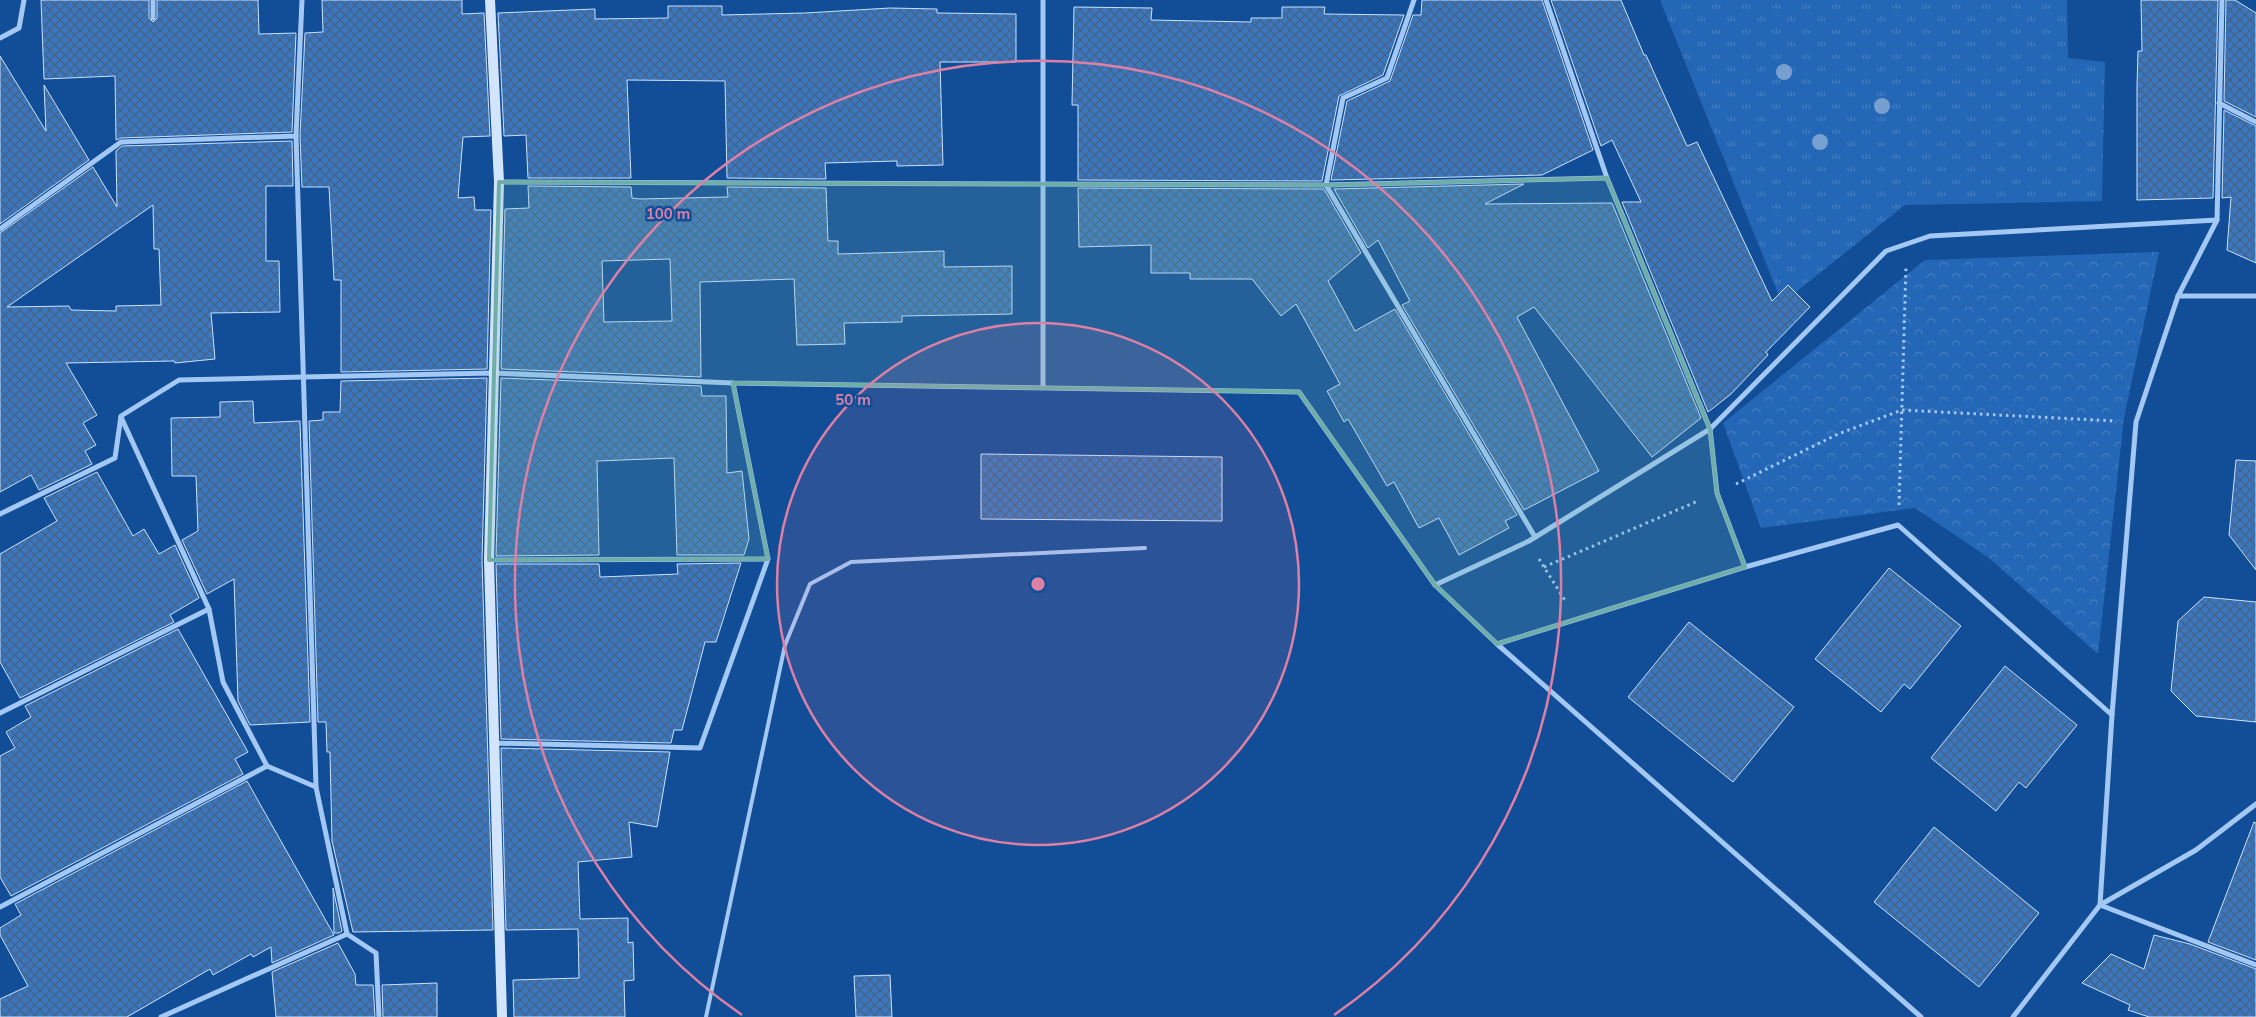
<svg xmlns="http://www.w3.org/2000/svg" width="2256" height="1017" viewBox="0 0 2256 1017" font-family="Mulish,sans-serif">
	<defs>
		<pattern id="grass-tufts" width="24" height="20" patternUnits="userSpaceOnUse" patternTransform="scale(1.25)"><rect width="24" height="20" fill="#2467b6"/><path d="M3 7l-1-3M5 7V3M7 7l1-3M15 17l-1-3M17 17v-4M19 17l1-3" fill="none" stroke="#457ec1"/></pattern>
		<pattern id="forest-crowns" width="20" height="18" patternUnits="userSpaceOnUse" patternTransform="scale(1.25)"><rect width="20" height="18" fill="#2467b6"/><path d="M2 6a3 3 0 1 1 6 0M12 15a3 3 0 1 1 6 0" fill="none" stroke="#457ec1"/></pattern>
		<pattern id="building-cross-hatch" width="8" height="8" patternUnits="userSpaceOnUse" patternTransform="scale(1.25)"><rect width="8" height="8" fill="#3a77bf"/><path d="M0 0l8 8M0 8l8-8" fill="none" stroke="#436286"/></pattern>
	</defs>
	<rect width="100%" height="100%" fill="#124d97"/>
	<!-- grass -->
	<polygon fill="url(#grass-tufts)" points="1660,0 2067,0 2068,58 2105,62 2102,201 1905,205 1782,303"/>
	<!-- forest -->
	<polygon fill="url(#forest-crowns)" points="2159,252 2124,418 2098,654 1989,558 1915,508 1761,528 1723,423 1925,260"/>
	<!-- building -->
	<g fill="url(#building-cross-hatch)" stroke="#cae2fd" fill-rule="evenodd">
		<polygon points="41,0 149,0 149,18 153,22 157,18 157,0 258,0 259,34 296,33 292,132 121,138 116,140 115,76 44,79"/>
		<polygon points="322,0 462,0 462,14 484,13 490,136 463,137 458,198 474,197 475,210 491,210 487,369 341,372 341,280 334,280 329,187 302,187 300,136 305,33 323,32"/>
		<polygon points="1422,0 1542,0 1593,150 1542,175 1331,180 1347,101 1390,81 1413,15 1421,15"/>
		<polygon points="1551,0 1621,0 1644,55 1646,55 1687,146 1697,142 1772,301 1788,285 1810,307 1766,352 1768,355 1731,394 1708,412 1622,202 1641,202 1612,140 1601,146"/>
		<polygon points="2141,0 2218,0 2213,198 2137,200 2137,86 2138,51 2142,51"/>
		<polygon points="2226,0 2235,0 2256,13 2256,117 2224,101"/>
		<polygon points="668,6 722,6 722,15 805,13 890,8 937,9 937,13 1016,14 1016,62 940,62 943,165 897,166 897,161 825,163 826,179 727,178 725,81 627,80 631,178 528,178 526,135 504,136 498,13 595,9 595,19 668,18"/>
		<polygon points="1074,7 1152,8 1151,20 1251,22 1251,18 1282,18 1282,7 1325,7 1324,14 1404,15 1383,75 1339,96 1322,181 1078,180 1078,105 1072,105"/>
		<polygon points="0,56 46,131 44,85 89,160 0,224"/>
		<polygon points="2224,110 2256,126 2256,263 2227,250 2231,197 2222,198"/>
		<path d="M292 141 293 186H266V261H279L280 312 211 313 215 359 175 363 174 361 66 363 97 415 83 423 96 445 85 451 92 464 39 490 31 475 0 492V233L93 167 117 207 116 151 122 146ZM153 205 154 249H159L161 305 116 306V311L71 310 69 306 7 307Z"/>
		<polygon points="1524,184 1485,204 1612,203 1701,418 1652,457 1534,307 1517,317 1599,471 1524,510 1402,305 1410,301 1378,240 1368,248 1334,189"/>
		<path d="M528 186 631 187 632 198 640 199 728 197 727 187 826 188 828 241H838V254L944 251V267L1012 266V314L902 316V322L844 323 845 344 797 345 794 279 700 282 701 377 501 369 505 209 529 208ZM670 259 672 321 604 322 602 261Z"/>
		<polygon points="1078,188 1324,189 1361,253 1328,281 1355,331 1395,309 1517,515 1505,521 1509,528 1459,555 1439,518 1419,528 1394,482 1387,486 1348,419 1344,422 1327,391 1340,384 1296,304 1281,316 1252,279 1190,279 1190,273 1151,273 1151,245 1079,247"/>
		<polygon points="487,378 482,560 493,930 353,932 332,841 330,752 327,752 326,722 318,722 309,421 323,420 323,412 340,412 341,381"/>
		<polygon points="501,378 701,386 702,396 726,396 727,473 742,471 749,539 744,555 677,555 674,458 597,461 599,555 496,556"/>
		<polygon points="253,401 254,423 300,421 310,722 250,725 238,701 234,579 207,594 182,540 198,531 196,476 172,476 171,418 220,417 220,402"/>
		<polygon points="981,454 1222,457 1222,521 981,519"/>
		<polygon points="2236,460 2256,461 2256,570 2229,535"/>
		<polygon points="97,472 133,536 144,529 159,554 175,545 199,598 170,615 174,622 20,698 0,662 0,554 57,521 44,498"/>
		<polygon points="741,563 716,642 705,642 682,730 674,730 671,743 501,739 496,564 599,564 600,577 678,574 677,564"/>
		<polygon points="1889,568 1961,626 1910,689 1904,684 1881,712 1815,659"/>
		<polygon points="2204,597 2256,602 2256,722 2196,716 2171,691 2178,621"/>
		<polygon points="1689,622 1794,707 1733,782 1628,697"/>
		<polygon points="178,629 248,752 235,759 243,774 11,896 0,877 0,756 15,748 6,732 31,717 25,706"/>
		<polygon points="2005,666 2077,725 2026,788 2019,782 1996,811 1931,758"/>
		<polygon points="501,748 670,752 657,827 629,822 632,857 578,862 580,919 628,918 628,943 633,942 634,980 624,981 625,1017 514,1017 513,980 579,978 578,929 506,930"/>
		<polygon points="247,781 334,935 272,963 271,947 253,957 251,954 213,975 210,969 127,1017 0,1017 0,999 28,986 0,935 0,928 21,915 15,904"/>
		<polygon points="2254,822 2256,823 2256,960 2208,942"/>
		<polygon points="1934,827 2039,913 1979,987 1874,902"/>
		<polygon points="333,888 342,931 339,933 334,933"/>
		<polygon points="2154,935 2190,944 2256,969 2256,1017 2149,1017 2128,1010 2130,1005 2082,983 2111,954 2144,969"/>
		<polygon points="338,943 355,974 356,985 373,985 375,1017 276,1017 272,972"/>
		<polygon points="890,975 892,1017 856,1017 854,976"/>
		<polygon points="437,983 437,1017 383,1017 382,985"/>
	</g>
	<g fill="none" stroke-linecap="round" stroke-linejoin="round">
		<!-- path -->
		<g stroke="#a2c8f3" stroke-width="3" stroke-dasharray="2.5 4" stroke-linecap="butt">
			<polyline points="1736,484 1838,434 1902,410 2116,421"/>
			<polyline points="1899,505 1906,266"/>
			<polyline points="1539,559 1566,602"/>
			<polyline points="1544,567 1698,501"/>
		</g>
		<!-- lane -->
		<polyline stroke="#a2c8f3" stroke-width="4" points="706,1017 785,645 810,584 851,562 1145,548"/>
		<!-- street -->
		<g stroke="#a2c8f3" stroke-width="5">
			<polyline points="153,0 153,18"/>
			<polyline points="1414,0 1387,78 1343,98 1326,185 1535,537"/>
			<polyline points="1546,0 1607,178 1710,429 1717,493 1745,567"/>
			<polyline points="0,38 19,28 24,0"/>
			<polyline points="2219,103 2256,122"/>
			<polyline points="296,136 316,787"/>
			<polyline points="499,182 1326,185 1607,178"/>
			<polyline points="0,229 121,142 296,136 302,0"/>
			<polyline points="2178,296 2256,296"/>
			<polyline points="1043,387 1043,0"/>
			<polyline points="121,417 209,609 223,682 267,766 316,787 347,934 376,953 379,1017"/>
			<polyline points="0,514 115,458 121,416 179,380 303,377 493,373 733,383 1299,392 1435,585 1497,644 1921,1017"/>
			<polyline points="489,560 768,559"/>
			<polyline points="1435,585 1529,541 1710,429 1886,251 1930,236 2217,220"/>
			<polyline points="1497,644 1745,567 1898,525 2112,715"/>
			<polyline points="0,713 209,609"/>
			<polyline points="493,743 700,748 768,559 733,383"/>
			<polyline points="2100,905 2196,850 2256,804"/>
			<polyline points="2100,905 2256,965"/>
			<polyline points="0,907 267,766"/>
			<polyline points="161,1017 347,934"/>
			<polyline points="2013,1017 2100,905 2112,715 2136,422 2178,296 2217,220 2222,0"/>
		</g>
		<!-- secondary -->
		<polyline stroke="#d2e5fd" stroke-width="10" points="490,0 499,182 489,560 502,1017"/>
	</g>
	<!-- trees -->
	<g fill="#779fcf">
		<circle cx="1784" cy="72" r="8"/>
		<circle cx="1882" cy="106" r="8"/>
		<circle cx="1820" cy="142" r="8"/>
	</g>
	<!-- marked area -->
	<path fill="#6fada8" fill-opacity="0.2" stroke="#6fada8" stroke-width="4" stroke-linejoin="round" d="M1607 178 1710 429 1717 493 1745 567 1497 644 1435 585 1299 392 733 383 768 559 489 560 499 182 1326 185Z"/>
	<!-- distance rings -->
	<circle cx="1038" cy="584" r="261" fill="#dd80a5" fill-opacity=".12"/>
	<g fill="none" stroke="#dd80a5" stroke-width="2.5">
		<circle cx="1038" cy="584" r="261"/>
		<path d="M742 1015A523 523 0 1 1 1334 1015"/>
	</g>
	<circle cx="1038" cy="584" r="8" fill="#dd80a5" stroke="#124d97" stroke-width="2.5"/>
	<g font-size="15" text-anchor="middle" font-weight="bold" fill="#dd80a5" stroke="#124d97" stroke-width="5" stroke-linejoin="round" paint-order="stroke">
		<text x="668" y="219">100 m</text>
		<text x="853" y="405">50 m</text>
	</g>
</svg>
